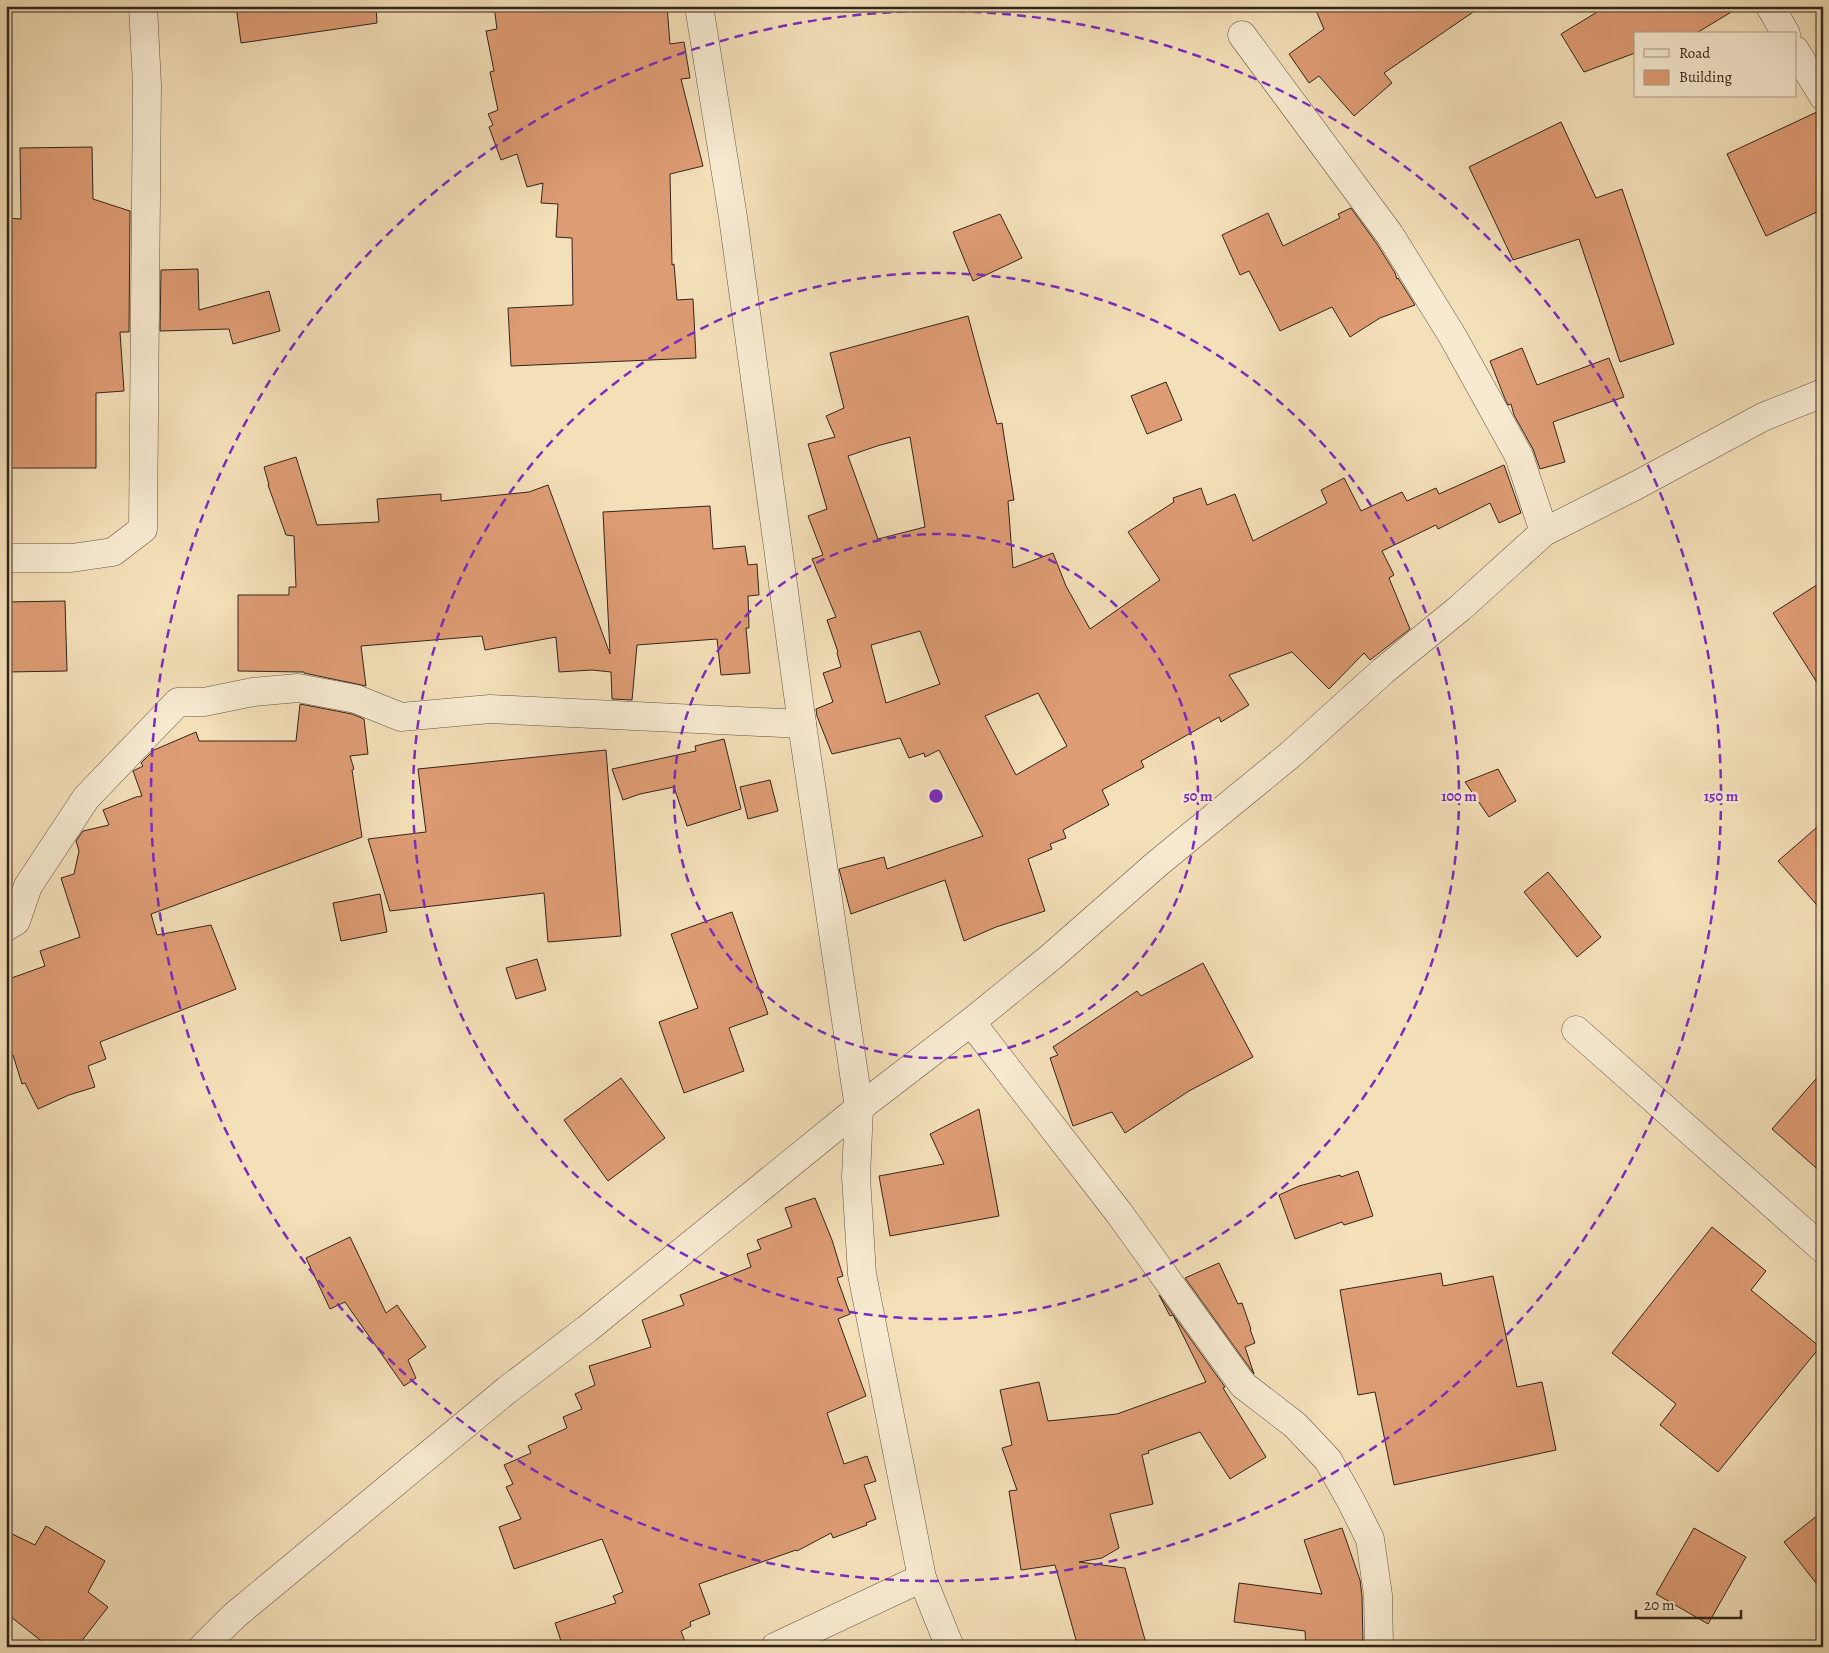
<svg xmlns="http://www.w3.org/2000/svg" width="1829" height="1653" viewBox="0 0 1829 1653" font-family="Alegreya,serif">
	<rect width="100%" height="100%" fill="#f3dfb8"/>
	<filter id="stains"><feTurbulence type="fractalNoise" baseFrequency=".004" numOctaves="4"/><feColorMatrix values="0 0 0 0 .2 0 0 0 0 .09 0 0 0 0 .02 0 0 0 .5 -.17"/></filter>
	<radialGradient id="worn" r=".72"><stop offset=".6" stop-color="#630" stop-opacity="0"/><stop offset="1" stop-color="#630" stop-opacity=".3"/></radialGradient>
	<!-- building -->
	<g fill="#de9c74" stroke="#32241d" fill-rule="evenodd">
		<polygon points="236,6 376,6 377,23 241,43"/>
		<polygon points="494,6 667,6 670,44 684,42 690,78 681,79 703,166 670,174 672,265 674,264 677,300 693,299 696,358 511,366 508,308 573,305 572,238 556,237 558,204 541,203 543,183 527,187 517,154 501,160 489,127 493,125 488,114 498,110 490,72 494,71 486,31 497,29"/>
		<polygon points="1314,6 1482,6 1384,73 1392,83 1354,116 1319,76 1309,83 1289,54 1324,29"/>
		<polygon points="1607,6 1741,6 1695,34 1635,34 1635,53 1584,72 1561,34"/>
		<polygon points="1819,111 1823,112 1823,209 1766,236 1727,154"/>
		<polygon points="1561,122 1596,198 1622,189 1674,344 1620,362 1579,239 1513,260 1469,167"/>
		<polygon points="92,147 93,199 130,211 129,332 120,332 124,391 96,393 96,468 6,468 6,218 21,219 20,148"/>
		<polygon points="1351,208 1377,244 1395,273 1397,279 1398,278 1415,305 1380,318 1350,337 1332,307 1280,331 1249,271 1240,275 1222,235 1268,213 1283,246 1340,218 1338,214"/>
		<polygon points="1000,214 1022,258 973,281 953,232"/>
		<polygon points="198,269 199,310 269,291 280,331 233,344 229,329 160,331 161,270"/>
		<path d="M968 316 997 424 1002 423 1014 500 1008 501 1013 568 1053 553 1066 586 1090 629 1160 580 1128 532 1174 502 1173 498 1201 488 1207 505 1235 494 1253 541 1327 503 1321 490 1344 478 1361 511 1402 492 1407 501 1436 488 1439 494 1504 465 1521 513 1499 523 1490 503 1438 529 1436 525 1382 551 1394 575 1389 578 1410 629 1370 660 1364 653 1329 689 1292 652 1229 675 1249 705 1221 722 1219 717 1141 761 1144 767 1102 790 1109 805 1063 830 1066 838 1050 844 1052 849 1028 859 1045 911 996 927 964 941 945 880 851 914 839 869 884 857 887 869 983 836 939 750 925 757 924 753 909 758 900 738 832 754 817 716 816 709 833 702 823 673 841 667 837 653 838 652 827 620 836 617 812 559 823 555 808 516 827 509 808 444 835 437 826 416 844 408 830 353ZM910 437 925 527 878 539 848 456 877 446ZM920 631 940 684 886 703 871 645ZM1038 693 1067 746 1016 775 985 716Z"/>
		<polygon points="1522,348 1537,385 1609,358 1624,397 1553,422 1565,462 1540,469 1533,449 1514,415 1511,404 1508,405 1505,399 1490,361"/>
		<polygon points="1166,382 1182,420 1147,434 1131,396"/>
		<polygon points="296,457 317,525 379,522 377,499 441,494 441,501 529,492 548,485 610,654 603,512 710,506 713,549 745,546 748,565 757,564 759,595 748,596 749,628 746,628 750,673 721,675 717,639 637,645 632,700 612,699 611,672 592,670 559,672 556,637 485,650 482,636 361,646 366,686 304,673 304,672 238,671 238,595 289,595 289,587 296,587 294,536 286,535 268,485 269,485 264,467"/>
		<polygon points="1823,581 1823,692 1773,613"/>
		<polygon points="65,601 67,671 6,672 6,602"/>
		<polygon points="300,704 352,714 364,719 368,754 350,756 354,769 352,770 362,837 151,914 157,935 211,925 236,989 100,1042 106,1059 88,1066 95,1087 69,1095 38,1109 25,1083 22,1084 13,1055 6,1059 6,980 45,966 40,951 80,937 61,878 74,874 79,851 76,841 83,831 109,825 103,810 136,797 142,796 133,771 143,766 141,763 154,750 196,732 199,741 296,741"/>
		<polygon points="724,739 741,809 687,826 674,787 640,794 623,800 612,769 696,751 695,746"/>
		<polygon points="606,750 621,936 548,942 544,893 390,911 368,839 426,832 418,769"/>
		<polygon points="1498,769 1516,801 1489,817 1465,782"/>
		<polygon points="770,780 778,811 748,819 740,787"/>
		<polygon points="1823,822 1823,912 1778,861"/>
		<polygon points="1548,872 1601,937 1577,957 1524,892"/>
		<polygon points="380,894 387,932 341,941 333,903"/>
		<polygon points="732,912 768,1014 729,1028 744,1071 684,1093 659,1022 698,1008 671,934"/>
		<polygon points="537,959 546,990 516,999 506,968"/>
		<polygon points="1203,963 1253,1057 1189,1091 1125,1133 1112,1112 1073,1126 1050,1058 1058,1055 1053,1047 1137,991 1141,996"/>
		<polygon points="1823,1071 1823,1174 1772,1129"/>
		<polygon points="621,1078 665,1138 608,1181 564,1120"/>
		<polygon points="979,1109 999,1216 890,1236 879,1176 944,1164 930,1134"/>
		<polygon points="1358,1171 1373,1216 1344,1225 1342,1222 1295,1239 1279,1195 1299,1186 1340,1175 1341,1177"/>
		<polygon points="815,1198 832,1240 843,1276 837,1278 850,1314 838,1319 866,1396 827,1413 844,1464 867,1456 876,1481 864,1485 876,1519 866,1523 867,1525 833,1538 831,1533 797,1551 796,1550 699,1584 710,1614 690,1622 691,1626 681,1631 687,1647 563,1647 555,1623 616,1603 613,1596 623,1592 602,1539 514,1569 499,1527 521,1519 506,1487 513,1484 504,1465 531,1453 528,1446 567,1428 563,1417 582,1409 575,1394 595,1385 589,1366 651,1347 642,1320 684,1305 680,1295 751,1267 747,1254 761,1249 757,1240 792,1227 785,1208"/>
		<polygon points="1712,1227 1766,1271 1751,1290 1820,1347 1718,1472 1660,1425 1676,1404 1612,1353"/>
		<polygon points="350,1237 386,1313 397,1305 426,1347 408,1360 416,1378 404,1386 345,1302 330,1309 306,1258"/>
		<polygon points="1219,1263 1238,1304 1242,1303 1251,1329 1250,1329 1255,1343 1245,1347 1254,1374 1185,1278"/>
		<polygon points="1441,1273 1443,1286 1493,1276 1517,1387 1542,1382 1556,1450 1394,1485 1375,1392 1358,1395 1340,1290"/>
		<polygon points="1159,1295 1225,1387 1223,1388 1266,1457 1230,1479 1200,1432 1148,1451 1149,1453 1142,1455 1153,1504 1110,1514 1119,1548 1102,1558 1079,1562 1125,1568 1147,1647 1078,1647 1055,1565 1021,1570 1009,1491 1017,1490 1002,1448 1012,1445 1000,1390 1039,1382 1048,1421 1117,1414 1206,1382 1173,1315 1170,1316"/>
		<polygon points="1823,1511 1823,1592 1784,1542"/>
		<polygon points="46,1526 105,1561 88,1592 108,1607 77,1647 49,1647 6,1613 6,1531 35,1545"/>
		<polygon points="1342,1528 1360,1580 1362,1596 1363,1647 1306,1647 1305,1631 1234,1622 1239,1583 1322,1594 1304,1540"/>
		<polygon points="1694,1528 1746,1557 1708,1624 1656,1594"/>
	</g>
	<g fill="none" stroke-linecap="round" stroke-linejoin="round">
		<defs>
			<g id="minor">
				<polyline points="699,6 733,217 802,724 859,1108 856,1177 862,1274 922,1578 950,1647"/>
				<polyline points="1770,6 1786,34"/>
				<polyline points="1242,35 1390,235 1453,337 1519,456 1544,532"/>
				<polyline points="1795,50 1823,96"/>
				<polyline points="6,558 71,558 113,552 143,529 147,85 143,6"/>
				<polyline points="6,927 16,921 28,886 86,798 178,702 204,702 253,692 298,688 356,699 401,717 490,709 802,724"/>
				<polyline points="971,1022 1119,1213 1243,1385 1295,1425 1328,1460 1351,1501 1370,1539 1378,1595 1379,1647"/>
				<polyline points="1576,1030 1823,1249"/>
				<polyline points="775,1647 922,1578"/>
			</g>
			<polyline id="tertiary" points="203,1647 234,1616 507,1390 587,1329 859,1108 971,1022 1051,957 1158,863 1290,755 1383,671 1460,608 1544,532 1637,485 1763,417 1823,393"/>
		</defs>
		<!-- minor casing -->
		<use href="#minor" stroke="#625344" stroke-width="29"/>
		<!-- tertiary casing -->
		<use href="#tertiary" stroke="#625344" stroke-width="29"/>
		<!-- minor -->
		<use href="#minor" stroke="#f7ead1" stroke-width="28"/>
		<!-- tertiary -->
		<use href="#tertiary" stroke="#f7ead1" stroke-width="28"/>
	</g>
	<!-- distance rings -->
	<g fill="none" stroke="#7b2cbf" stroke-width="2.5" stroke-dasharray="9 6">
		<circle cx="936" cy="796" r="262"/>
		<circle cx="936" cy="796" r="523"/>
		<circle cx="936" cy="796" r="785"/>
	</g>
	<circle cx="936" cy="796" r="8" fill="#7b2cbf" stroke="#f7ead1" stroke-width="2.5"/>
	<g font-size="15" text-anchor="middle" font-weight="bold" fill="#7b2cbf" stroke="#f7ead1" stroke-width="5" stroke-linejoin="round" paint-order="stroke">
		<text x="1198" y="801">50 m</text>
		<text x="1459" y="801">100 m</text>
		<text x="1721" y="801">150 m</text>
	</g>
	<!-- margin -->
	<rect width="1829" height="1653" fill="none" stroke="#f3dfb8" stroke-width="25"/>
	<rect x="8" y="8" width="1814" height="1638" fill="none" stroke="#32241d" stroke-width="2.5"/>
	<rect x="12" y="12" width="1804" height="1628" fill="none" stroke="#32241d"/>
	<!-- legend -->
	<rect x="1634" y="32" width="162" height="65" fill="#f7ead1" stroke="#a89b89"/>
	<rect x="1644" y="49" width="25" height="8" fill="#f7ead1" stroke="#a89b89"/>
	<text x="1679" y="58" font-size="15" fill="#32241d">Road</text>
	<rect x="1644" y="70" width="25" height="15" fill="#de9c74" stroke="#a89b89"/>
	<text x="1679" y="82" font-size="15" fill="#32241d">Building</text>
	<!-- scale -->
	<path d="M1636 1610v8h105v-8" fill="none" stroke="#32241d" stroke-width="2.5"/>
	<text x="1644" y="1610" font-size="15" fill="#32241d" stroke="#f7ead1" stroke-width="4" paint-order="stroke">20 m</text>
	<rect width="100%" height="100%" filter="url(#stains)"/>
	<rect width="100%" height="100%" fill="url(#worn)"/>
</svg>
